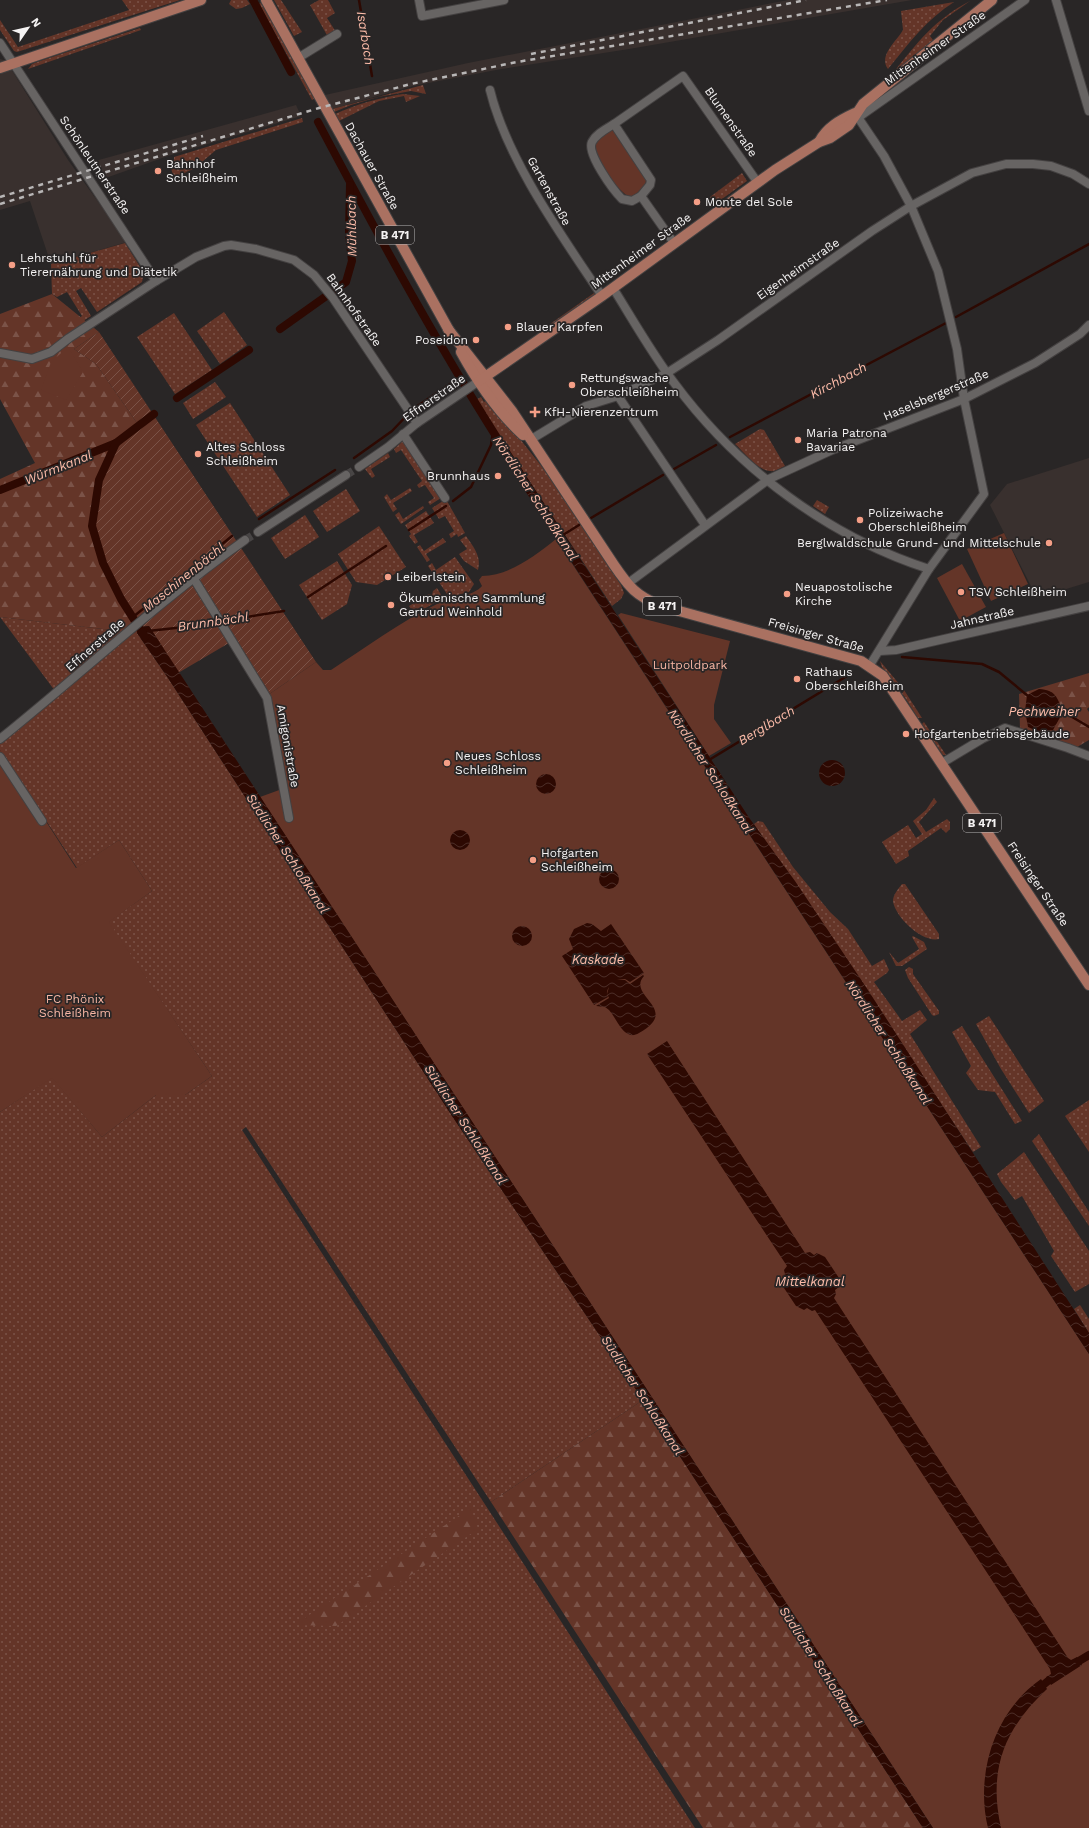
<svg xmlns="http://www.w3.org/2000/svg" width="1089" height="1828" viewBox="0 0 1089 1828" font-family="'Work Sans',sans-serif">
	<defs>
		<pattern id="grass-dots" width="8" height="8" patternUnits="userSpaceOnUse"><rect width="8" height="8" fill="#643528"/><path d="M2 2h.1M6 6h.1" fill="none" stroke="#7b5348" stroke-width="1.8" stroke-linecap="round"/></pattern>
		<pattern id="forest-firs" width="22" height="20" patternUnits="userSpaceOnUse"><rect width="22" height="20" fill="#643528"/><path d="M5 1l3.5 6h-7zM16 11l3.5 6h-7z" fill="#7b5348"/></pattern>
		<pattern id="garden-furrows" width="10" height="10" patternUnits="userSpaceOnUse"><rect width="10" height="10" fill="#643528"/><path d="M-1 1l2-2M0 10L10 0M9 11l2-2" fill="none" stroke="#7b5348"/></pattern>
		<pattern id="water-waves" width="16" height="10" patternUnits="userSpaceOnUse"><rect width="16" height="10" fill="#2d0902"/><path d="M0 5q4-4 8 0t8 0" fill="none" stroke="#4c2d27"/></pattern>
	</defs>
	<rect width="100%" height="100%" fill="#292626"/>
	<!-- built -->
	<g fill="#39302e">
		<polygon points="788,0 912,0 629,49 496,70 413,86 332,109 325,95 468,63"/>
		<polygon points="0,59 6,61 68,160 127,242 51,264 30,201 0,210"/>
		<polygon points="296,105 301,116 168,156 100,180 88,163"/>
		<polygon points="1089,458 1089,582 1037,598 990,505 1007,484"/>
	</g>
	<!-- grass -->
	<g fill="url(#grass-dots)">
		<polygon points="122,0 180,0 17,52 14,51 0,30 0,20 18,47 129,10"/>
		<polygon points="231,0 247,0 250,4 242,8 236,9 229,4"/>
		<polygon points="274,0 281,0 302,32 294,36"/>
		<polygon points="319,0 328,0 335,13 327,18 336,32 328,37 310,5"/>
		<path d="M970 1 943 20 930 36 933 40 893 73C917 43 935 19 970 1Z"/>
		<polygon points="262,2 316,98 312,100 259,4"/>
		<path d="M954 2C927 19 908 44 888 69 878 55 897 41 903 30L901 11Z"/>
		<polygon points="140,28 141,30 28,69 32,64 40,61"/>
		<polygon points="423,85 426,94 411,91 378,97 351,105 334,112 332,109"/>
		<path d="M403 94 420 96 406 102 404 96 379 101 339 121 335 114C357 104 379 98 403 94Z"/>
		<polygon points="302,118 303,122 216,150 195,168 174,178 169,162 174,160 174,157"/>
		<polygon points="742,173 747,181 715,204 710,197"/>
		<polygon points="125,243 144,273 142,282 97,312 81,288 76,291 91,316 67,331 65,327 82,316 67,292 57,297 52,294 51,264"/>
		<polygon points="594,293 596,295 544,331 543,329"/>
		<polygon points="224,312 247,345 220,364 197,331"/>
		<polygon points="174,313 212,370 175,394 137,337"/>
		<polygon points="215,382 226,397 193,419 183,403"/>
		<polygon points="481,397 484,402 488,399 543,468 621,585 624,593 621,599 612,606 517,462 514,464 474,401"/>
		<polygon points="230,403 290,495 257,517 196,425"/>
		<path d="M760 429 764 430 785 466C780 468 775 472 770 471 757 470 744 452 735 444Z"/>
		<polygon points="403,441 441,498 430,505 428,502 434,498 425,485 419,488 417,485 422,481 401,450 396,453 394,449"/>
		<polygon points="388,453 390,457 371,469 375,476 372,478 365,469"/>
		<polygon points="410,488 412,491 393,503 397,509 393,512 384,497 387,494 391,500"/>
		<polygon points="346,489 360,511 327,532 313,511"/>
		<polygon points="817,500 829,507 825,514 813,506"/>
		<polygon points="443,501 447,501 465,533 458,537 457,534 451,538 449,534 454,531 445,516 439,519 432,508"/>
		<polygon points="423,506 424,508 401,524 395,515 399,512 403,519"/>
		<polygon points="426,511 434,523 414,535 418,542 415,544 409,536 411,534 405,525"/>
		<polygon points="305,515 319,537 285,559 271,538"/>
		<polygon points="379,526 406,567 377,585 356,582 338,554"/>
		<path d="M466 536C473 546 482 557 478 570L464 561 459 554 467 549 460 540Z"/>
		<polygon points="443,538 446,542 426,554 430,560 427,562 417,547 420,545 424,551"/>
		<polygon points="455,557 474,584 469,592 449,597 428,566 432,563 436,570"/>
		<polygon points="337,561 352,585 347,604 322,620 299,585"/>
		<polygon points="437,588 443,598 417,613 413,612 409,606 429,594 432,595 433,591"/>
		<polygon points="0,617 137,633 168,678 452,1116 643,1400 491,1502 246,1127 242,1130 695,1828 0,1828 0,1112 52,1077 102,1137 156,1095 185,1095 212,1076 108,922 152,891 119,840 77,868 0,750 0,743 58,695"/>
		<polygon points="880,661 900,685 896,685 882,667"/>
		<polygon points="904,690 922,718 918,718 904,696 902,694"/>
		<polygon points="924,722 946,755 943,755 922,724"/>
		<polygon points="934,798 937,802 919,822 926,832 947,819 950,822 950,829 946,833 941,828 908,851 909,856 896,864 882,842 908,825 916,838 922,834 913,821 926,810"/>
		<polygon points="758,821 763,822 793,867 830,912 848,929 872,966 884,959 889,970 887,973 874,982 902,1021 920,1010 927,1020 910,1034 981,1147 973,1152 754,824"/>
		<path d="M902 884H905L939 934V939C922 943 895 917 893 901 893 895 898 889 902 884Z"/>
		<polygon points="913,936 924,942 927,949 902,966 896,966 889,952 898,963 919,949 912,937"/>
		<polygon points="909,967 913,969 913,974 939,1011 939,1014 934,1016 932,1015 908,978 905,970"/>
		<polygon points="989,1016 1044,1101 1029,1113 1001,1069 976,1024"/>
		<polygon points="962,1026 1022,1121 1015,1124 995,1092 978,1090 966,1073 971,1066 952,1032"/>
		<polygon points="1089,1100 1089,1152 1065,1116"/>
		<polygon points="1039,1134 1089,1212 1089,1226 1032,1141"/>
		<polygon points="1024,1152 1089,1251 1089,1284 1075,1292 1051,1256 1054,1251 1022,1196 1015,1200 1001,1182 997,1174"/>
		<polygon points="1080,1305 1089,1319 1089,1333 1074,1309"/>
	</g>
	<!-- forest -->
	<g fill="url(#forest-firs)">
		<polygon points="52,294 99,332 74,349 96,364 139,426 116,443 99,480 133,617 140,627 137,633 0,617 0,479 35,463 0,399 0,314"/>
		<polygon points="1089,673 1089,707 1087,709 1089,712 1089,740 1072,750 1020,729 1019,694"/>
		<polygon points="643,1400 923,1828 703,1828 491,1502"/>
		<polygon points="471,1508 478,1529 336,1626 294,1625"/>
	</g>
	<!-- park -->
	<g fill="#643528">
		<path d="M611 130 615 131 646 177C647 188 640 194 630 197 619 193 590 155 594 144 596 137 605 133 611 130Z"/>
		<polygon points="68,347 83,372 66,400 41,390 51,362"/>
		<polygon points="1004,533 1028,584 991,601 967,549"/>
		<path d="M556 539 1089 1354V1828H933L260 797 282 789 265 697 316 662 323 670H331C365 648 400 622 437 604 449 598 474 596 482 586L479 580 482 576C509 576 536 555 556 539Z"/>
		<polygon points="962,564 986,607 960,621 937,578"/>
		<polygon points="621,613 730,641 714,705 714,719 731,743 709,756 618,615"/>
		<polygon points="0,743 0,750 76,868 119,840 152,891 109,922 212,1076 185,1095 156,1095 102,1137 52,1078 0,1112"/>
	</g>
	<!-- garden -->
	<polygon fill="url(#garden-furrows)" points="99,332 316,662 265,697 229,643 178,673 149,626 140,627 121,599 103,563 92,526 99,480 116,443 139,426 96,364 74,349"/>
	<!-- water -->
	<g fill="url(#water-waves)">
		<polygon points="517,462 750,819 795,881 866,987 1089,1333 1089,1354 520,483 510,466"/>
		<polygon points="149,626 933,1828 923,1828 643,1400 452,1116 168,678 137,633 140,627"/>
		<path d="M1039 689C1056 690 1057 697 1063 712L1053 730 1037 731 1028 727 1025 711 1027 695Z"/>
		<circle cx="832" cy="773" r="13"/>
		<circle cx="546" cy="784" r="10"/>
		<circle cx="460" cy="840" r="10"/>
		<circle cx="609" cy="879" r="10"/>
		<path d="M587 923 592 924 601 931 611 924 644 973 630 982 625 979 617 980H625L630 984 643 975 644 976C626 996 682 1009 639 1033 634 1036 630 1036 625 1032 619 1027 615 1017 609 1010L605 1007 596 1006 609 998 607 994 609 987C607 990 606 994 608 997L594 1005 562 956 573 949 569 939 574 929Z"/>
		<circle cx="522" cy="936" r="10"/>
		<polygon points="667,1041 805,1253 810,1252 814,1255 817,1253 825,1257 839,1278 837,1282 839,1287 835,1290 836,1294 834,1298 1068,1658 1071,1660 1077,1657 1082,1665 1051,1685 1046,1677 1051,1674 1050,1669 815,1310 812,1311 807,1308 804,1310 796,1306 782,1285 784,1281 782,1276 785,1274 784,1270 787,1266 647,1054"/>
		<path d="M1041 1679 1047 1689C1004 1729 988 1770 1001 1828H988C975 1774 994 1712 1041 1679Z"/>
	</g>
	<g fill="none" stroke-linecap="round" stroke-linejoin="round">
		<!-- stream -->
		<g stroke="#2d0902" stroke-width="2.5">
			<polyline points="359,0 372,76"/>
			<polyline points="956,317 1089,244"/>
			<polyline points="730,437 946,323"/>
			<polyline points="354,458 392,431 413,409 459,378"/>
			<polyline points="674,469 716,445"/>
			<polyline points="453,501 471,487 491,445 493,432"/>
			<polyline points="591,518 663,475"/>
			<polyline points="259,519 335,470"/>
			<polyline points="409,530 446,506"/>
			<polyline points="563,535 579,525"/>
			<polyline points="308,597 386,546"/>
			<polyline points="133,617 232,536"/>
			<polyline points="148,631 185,627 284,611"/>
			<polyline points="902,657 982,664 999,672 1028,696"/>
			<polyline points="1062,711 1089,727"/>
			<polyline points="709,760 847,676"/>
		</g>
		<!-- canal -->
		<g stroke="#2d0902" stroke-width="8">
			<polyline points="253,0 291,72"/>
			<path d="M318 122C381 241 445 359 519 472"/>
			<polyline points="280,329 346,282 352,261 349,233 350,185"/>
			<polyline points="177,398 249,350"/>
			<polyline points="0,490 116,443"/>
			<polyline points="145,637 121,599 103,563 92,526 99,480 116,443 154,414"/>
			<polyline points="1079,1661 1089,1655"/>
			<polyline points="1037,1690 1048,1681"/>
		</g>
		<!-- minor-tunnel -->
		<g stroke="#484545" stroke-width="8" stroke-dasharray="8 4" stroke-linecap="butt">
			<polyline points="346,475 359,467"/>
			<polyline points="245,540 258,532"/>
		</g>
		<defs>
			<g id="minor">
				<polyline points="419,0 422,16 504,0"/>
				<polyline points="1056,0 1089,111"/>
				<polyline points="0,43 156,281"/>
				<polyline points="298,58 337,34"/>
				<path d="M490 90C507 160 562 236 602 296"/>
				<polyline points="855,113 884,156 911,206 938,271 957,349 964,399 984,494 929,569 870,665"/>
				<polyline points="859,117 1025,0"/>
				<path d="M614 124C606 129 596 134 592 142 586 153 613 190 622 199L632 201 641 196 674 243"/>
				<polyline points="641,196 650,185 651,180 614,124 683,76 758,183"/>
				<path d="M613 288C633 320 652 354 675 384 738 469 829 537 929 569"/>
				<polyline points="0,353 32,359 51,352 69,338 156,281 196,257 224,246 231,245 256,249 294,260 314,275 333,298 417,423"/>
				<polyline points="618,396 705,525"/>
				<polyline points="403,434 445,498"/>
				<polyline points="530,440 586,406 618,396 667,373 718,340 872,231 911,206 972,173 1006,164 1033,164 1051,166 1073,174 1089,184"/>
				<polyline points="359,467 388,447 417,423 479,381"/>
				<polyline points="258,532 346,475"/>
				<polyline points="194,579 267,698 289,818"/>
				<polyline points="627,584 769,479 832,450 964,399 1035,363 1080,334 1089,325"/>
				<polyline points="880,651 896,650 1089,606"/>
				<path d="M0 739C82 673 159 601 245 540"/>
				<polyline points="0,757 42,821"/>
				<polyline points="942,763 982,739 1005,728 1068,748 1089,756"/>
			</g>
			<g id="major">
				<polyline points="266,0 451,334"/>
				<polyline points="0,68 201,0"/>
				<path d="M819 142C827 127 840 120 855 113"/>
				<path d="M448 329 512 411 614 565C629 587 636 596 661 606L861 661 883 676 1089 985"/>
				<path d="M461 352C477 381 498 412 523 435"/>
				<polyline points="479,381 602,296 775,170 819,142 830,138 849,125 863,104 992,0"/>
			</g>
		</defs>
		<!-- minor casing -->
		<use href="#minor" stroke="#444141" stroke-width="10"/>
		<!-- major casing -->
		<use href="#major" stroke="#444141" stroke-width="12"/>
		<!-- minor -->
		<use href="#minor" stroke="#676463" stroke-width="8"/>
		<!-- major -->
		<use href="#major" stroke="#aa7161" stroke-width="10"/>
		<!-- rail -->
		<g stroke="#b8b6b6" stroke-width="2.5" stroke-dasharray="5 5" stroke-linecap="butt">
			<polyline points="531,54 806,0"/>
			<polyline points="0,197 203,136"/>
			<polyline points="0,204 319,108 411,84 517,62 887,0"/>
		</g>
	</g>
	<!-- markers -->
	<g fill="#f49e86" stroke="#292626" stroke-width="1.5">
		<circle cx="158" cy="171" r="4"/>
		<circle cx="697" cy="202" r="4"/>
		<circle cx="12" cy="265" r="4"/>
		<circle cx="508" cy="327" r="4"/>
		<circle cx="476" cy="340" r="4"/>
		<circle cx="572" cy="385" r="4"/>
		<path d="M533 406h4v4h4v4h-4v4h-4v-4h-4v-4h4z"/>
		<circle cx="798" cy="440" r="4"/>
		<circle cx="198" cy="454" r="4"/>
		<circle cx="498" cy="476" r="4"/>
		<circle cx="860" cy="520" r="4"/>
		<circle cx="1049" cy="543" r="4"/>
		<circle cx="388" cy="577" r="4"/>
		<circle cx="961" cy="592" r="4"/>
		<circle cx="787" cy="594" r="4"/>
		<circle cx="391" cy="605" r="4"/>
		<circle cx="797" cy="679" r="4"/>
		<circle cx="906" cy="734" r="4"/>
		<circle cx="447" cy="763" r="4"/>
		<circle cx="533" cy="860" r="4"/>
	</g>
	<g text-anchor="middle" stroke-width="3.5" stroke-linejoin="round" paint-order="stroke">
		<!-- shield labels -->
		<g fill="#292626" stroke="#b8b6b6" stroke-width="1">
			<rect x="376" y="226" width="38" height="18" rx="3"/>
			<rect x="643" y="597" width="38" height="18" rx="3"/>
			<rect x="963" y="814" width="38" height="18" rx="3"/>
		</g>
		<g font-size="11" font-weight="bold" fill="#f5f3f3">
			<text x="395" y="239">B 471</text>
			<text x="662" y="610">B 471</text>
			<text x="982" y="827">B 471</text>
		</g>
		<!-- street labels -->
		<g font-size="12" fill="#f5f3f3" stroke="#292626">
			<text transform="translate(935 48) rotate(-35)" y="4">Mittenheimer Straße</text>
			<text transform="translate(731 122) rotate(55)" y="4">Blumenstraße</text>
			<text transform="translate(95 165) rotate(56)" y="4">Schönleutnerstraße</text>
			<text transform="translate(372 166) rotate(61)" y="4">Dachauer Straße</text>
			<text transform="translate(549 191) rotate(61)" y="4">Gartenstraße</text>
			<text transform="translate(641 251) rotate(-36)" y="4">Mittenheimer Straße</text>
			<text transform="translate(798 269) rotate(-35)" y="4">Eigenheimstraße</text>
			<text transform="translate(354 310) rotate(55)" y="4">Bahnhofstraße</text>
			<text transform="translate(936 395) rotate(-23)" y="4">Haselsbergerstraße</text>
			<text transform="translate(434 398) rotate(-35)" y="4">Effnerstraße</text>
			<text transform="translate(982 618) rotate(-13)" y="4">Jahnstraße</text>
			<text transform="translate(816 635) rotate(16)" y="4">Freisinger Straße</text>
			<text transform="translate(95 645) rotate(-41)" y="4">Effnerstraße</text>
			<text transform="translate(288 746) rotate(80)" y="4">Amigonistraße</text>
			<text transform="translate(1038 884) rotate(56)" y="4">Freisinger Straße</text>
		</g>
		<!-- poi labels -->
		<g font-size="12" fill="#f5f3f3" stroke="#292626" text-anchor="start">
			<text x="166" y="168">Bahnhof<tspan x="166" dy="14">Schleißheim</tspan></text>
			<text x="705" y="206">Monte del Sole</text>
			<text x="20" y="262">Lehrstuhl für<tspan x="20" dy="14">Tierernährung und Diätetik</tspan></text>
			<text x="516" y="331">Blauer Karpfen</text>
			<text x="468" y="344" text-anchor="end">Poseidon</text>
			<text x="580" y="382">Rettungswache<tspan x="580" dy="14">Oberschleißheim</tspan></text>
			<text x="544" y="416">KfH-Nierenzentrum</text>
			<text x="806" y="437">Maria Patrona<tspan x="806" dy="14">Bavariae</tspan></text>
			<text x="206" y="451">Altes Schloss<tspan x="206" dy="14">Schleißheim</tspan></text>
			<text x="490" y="480" text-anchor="end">Brunnhaus</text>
			<text x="868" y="517">Polizeiwache<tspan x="868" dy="14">Oberschleißheim</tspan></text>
			<text x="1041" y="547" text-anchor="end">Berglwaldschule Grund- und Mittelschule</text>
			<text x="396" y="581">Leiberlstein</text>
			<text x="795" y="591">Neuapostolische<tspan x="795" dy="14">Kirche</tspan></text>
			<text x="969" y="596">TSV Schleißheim</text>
			<text x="399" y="602">Ökumenische Sammlung<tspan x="399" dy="14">Gertrud Weinhold</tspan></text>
			<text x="805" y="676">Rathaus<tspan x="805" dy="14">Oberschleißheim</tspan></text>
			<text x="914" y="738">Hofgartenbetriebsgebäude</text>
			<text x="455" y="760">Neues Schloss<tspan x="455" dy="14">Schleißheim</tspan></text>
			<text x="541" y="857">Hofgarten<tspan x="541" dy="14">Schleißheim</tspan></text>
		</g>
		<!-- park labels -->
		<g font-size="12" fill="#f6b5a3" stroke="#292626">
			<text x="690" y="669">Luitpoldpark</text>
			<text x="75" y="1003">FC Phönix<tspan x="75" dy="14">Schleißheim</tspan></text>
		</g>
		<!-- water labels -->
		<g font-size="13" font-style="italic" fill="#fdbca9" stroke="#292626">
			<text transform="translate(366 38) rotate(81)" y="5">Isarbach</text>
			<text transform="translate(351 226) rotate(-91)" y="5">Mühlbach</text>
			<text transform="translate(838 380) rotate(-28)" y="5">Kirchbach</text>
			<text transform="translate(58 467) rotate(-22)" y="5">Würmkanal</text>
			<text transform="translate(536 498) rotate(57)" y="5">Nördlicher Schloßkanal</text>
			<text transform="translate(183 577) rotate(-39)" y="5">Maschinenbächl</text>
			<text transform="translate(213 621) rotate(-8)" y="5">Brunnbächl</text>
			<text x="1044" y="716">Pechweiher</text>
			<text transform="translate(766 725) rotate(-31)" y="5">Berglbach</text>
			<text transform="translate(711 771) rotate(57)" y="5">Nördlicher Schloßkanal</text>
			<text transform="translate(288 853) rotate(57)" y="5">Südlicher Schloßkanal</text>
			<text x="598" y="964">Kaskade</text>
			<text transform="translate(889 1042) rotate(57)" y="5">Nördlicher Schloßkanal</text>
			<text transform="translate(466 1124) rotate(57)" y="5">Südlicher Schloßkanal</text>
			<text x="810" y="1286">Mittelkanal</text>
			<text transform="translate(643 1395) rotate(57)" y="5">Südlicher Schloßkanal</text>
			<text transform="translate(821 1666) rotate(57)" y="5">Südlicher Schloßkanal</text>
		</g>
	</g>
	<!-- north arrow -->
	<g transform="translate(28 28) rotate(56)" stroke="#292626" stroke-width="3" paint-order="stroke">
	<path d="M0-3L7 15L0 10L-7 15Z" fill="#f5f3f3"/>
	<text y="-6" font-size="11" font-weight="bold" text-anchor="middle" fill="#f5f3f3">N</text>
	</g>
</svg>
